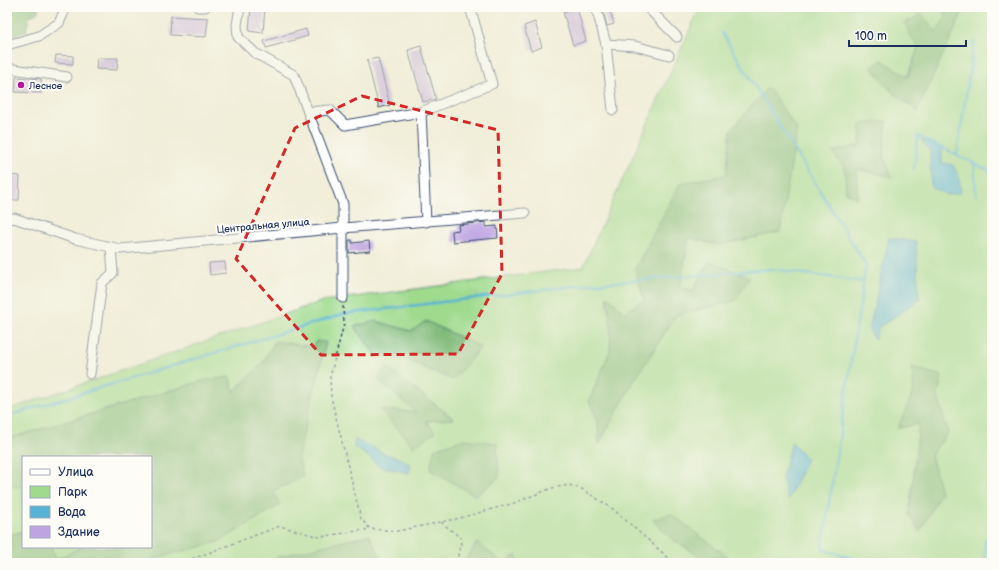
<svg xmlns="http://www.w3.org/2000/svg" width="999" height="570" viewBox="0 0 999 570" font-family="'Balsamiq Sans',sans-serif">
	<rect width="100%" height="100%" fill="#fdfcf7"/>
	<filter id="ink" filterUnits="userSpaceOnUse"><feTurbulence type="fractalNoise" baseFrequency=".025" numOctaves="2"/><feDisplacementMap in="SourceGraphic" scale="8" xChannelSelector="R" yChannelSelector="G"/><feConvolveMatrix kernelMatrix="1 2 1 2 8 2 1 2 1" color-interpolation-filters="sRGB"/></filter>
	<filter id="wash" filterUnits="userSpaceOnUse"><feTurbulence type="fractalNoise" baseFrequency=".012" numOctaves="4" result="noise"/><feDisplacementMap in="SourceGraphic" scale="16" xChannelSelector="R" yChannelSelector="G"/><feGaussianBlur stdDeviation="0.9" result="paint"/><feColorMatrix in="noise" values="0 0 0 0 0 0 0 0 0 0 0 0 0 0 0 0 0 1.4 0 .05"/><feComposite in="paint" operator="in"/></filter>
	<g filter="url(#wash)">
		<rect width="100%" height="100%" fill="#f1eed9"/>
		<!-- green -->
		<g fill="#9fda8d" stroke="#5d8476" fill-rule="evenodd">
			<path d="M700 7H937L948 15 936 33 918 48 907 77 882 60 917 111 965 7H992V563H736L670 514 668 536 710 563H519L516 555 503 563 477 543 463 563H384L369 535 273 559V563H134L218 542 273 491 303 477 298 456 326 343 312 347 275 341 262 364 233 392 206 380 7 439V410L323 301 583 267ZM886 121 884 157 857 169V198L846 192 845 168 860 145ZM731 130 780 232 719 245 689 238 680 287 735 301 676 315 632 384 599 443 598 421 589 401 610 351 611 328 607 297 625 313 644 299 635 269 727 175ZM922 139 942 163 931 187 930 152ZM889 238 915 242 919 300 879 327ZM376 321 411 331 453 380 407 360ZM386 367 454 419 425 421 381 410 416 412ZM914 390 937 396 948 433 931 455 941 492 909 515 919 424 898 428ZM370 446 385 454 399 458 408 473 378 466 373 459Z"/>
			<polygon points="7,486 23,487 23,531 7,536"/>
			<polygon points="51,547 83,547 56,559"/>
		</g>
		<!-- forest -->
		<g fill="#7fba78" stroke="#4d746b">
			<polygon points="7,7 38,7 38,12 29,17 26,32 7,37"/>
			<polygon points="937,7 965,7 917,111 892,92 871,67 882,60 908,77 918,48 904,23 922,14 936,32 947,15"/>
			<polygon points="768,87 797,129 780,232 719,245 689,238 680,287 692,291 709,261 750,277 735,301 676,315 632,384 599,444 598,421 589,401 610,351 611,328 607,296 625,313 644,299 635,269 680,183 726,175 731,130"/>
			<polygon points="887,121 884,157 892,177 857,169 857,198 846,192 845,168 832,152 860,145 861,124"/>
			<polygon points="376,321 411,331 426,321 481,347 453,380 407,360 375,354 354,326"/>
			<polygon points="275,341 312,347 316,341 326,342 298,456 303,477 273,491 280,505 218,542 146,561 134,563 7,563 7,536 23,531 23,547 51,547 56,559 83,547 151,547 151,457 23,457 23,487 7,486 7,439 206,380 230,377 234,392 262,364"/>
			<polygon points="386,367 454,419 426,421 435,432 414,447 380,410 416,412 378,380"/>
			<polygon points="912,367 942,376 938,396 948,433 931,455 941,492 920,532 909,515 919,424 898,428 914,390"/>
			<polygon points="464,439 497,443 499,477 476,496 430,470 434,449"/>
			<polygon points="671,514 736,563 710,563 668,536 652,519"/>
			<polygon points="369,535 384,563 273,563 273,558"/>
			<polygon points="477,543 503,563 516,555 519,563 463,563"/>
		</g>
		<!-- water -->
		<g fill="#55b2d3" stroke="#387098">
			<polygon points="921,139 942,148 942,163 953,165 959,177 961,193 947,195 931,187 930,152"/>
			<polygon points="889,238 916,242 919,300 879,327 875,340 869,330"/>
			<path d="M355 440 370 446 385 454 399 458 411 465 409 473 378 466C372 457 363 454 354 447Z"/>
			<polygon points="792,442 807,459 788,500 782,478"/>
		</g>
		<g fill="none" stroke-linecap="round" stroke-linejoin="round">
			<!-- stream -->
			<g stroke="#55b2d3" stroke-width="2.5">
				<polyline points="722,33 866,265 822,549 868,563"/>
				<polyline points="957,155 974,42"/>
				<polyline points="974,163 976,195"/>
				<polyline points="914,169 918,136 992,172"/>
				<polyline points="7,416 344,314 591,284 772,269 863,282"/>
				<polyline points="985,563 985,540 992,536"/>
			</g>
		</g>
		<g id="blocks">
			<!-- building -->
			<g fill="#bea5e2">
				<polygon points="251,7 265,7 263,33 249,31"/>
				<polygon points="602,7 609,7 614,24 607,26"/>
				<polygon points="577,8 586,41 573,45 563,12"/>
				<polygon points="171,16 208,18 206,37 170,35"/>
				<polygon points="535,22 542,47 531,51 524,26"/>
				<polygon points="306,29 308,36 266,48 264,41"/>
				<polygon points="421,46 436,99 423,102 408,50"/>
				<polygon points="56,55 73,56 73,64 55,63"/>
				<polygon points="97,58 118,58 117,70 96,69"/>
				<polygon points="378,58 390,105 379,108 367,60"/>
				<polygon points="16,77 41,79 41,93 15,92"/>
				<polygon points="9,175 20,176 19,200 7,200"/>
				<polygon points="486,222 486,227 497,226 498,238 453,242 452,231 459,230 458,225"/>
				<polygon points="349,240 352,240 352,243 369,241 370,251 349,253"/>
				<polygon points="225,262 226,273 210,275 209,263"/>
			</g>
		</g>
	</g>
	<g filter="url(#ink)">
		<use href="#blocks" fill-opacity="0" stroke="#3b4c70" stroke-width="1"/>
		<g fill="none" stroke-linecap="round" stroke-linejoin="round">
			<defs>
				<g id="minor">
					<polyline points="198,7 205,7"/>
					<polyline points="240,7 237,25 238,37 255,53 294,75 343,204 343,298"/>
					<polyline points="596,7 606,44 613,110"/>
					<polyline points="647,7 677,37"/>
					<polyline points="606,44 635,46 669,55"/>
					<polyline points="7,45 39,36 59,23 66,7"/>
					<polyline points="7,68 67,77"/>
					<polyline points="308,112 330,110 345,125 421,112 426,222"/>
					<polyline points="421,112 492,84 470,7"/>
					<polyline points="7,220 14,218 75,239 120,249 343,228 525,213"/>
					<polyline points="90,374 102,283 113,273 111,247"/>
				</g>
			</defs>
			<!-- minor casing -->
			<use href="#minor" stroke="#3b4c70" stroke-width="11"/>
			<!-- path -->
			<g stroke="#3b4c70" stroke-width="1.5" stroke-dasharray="3 3" stroke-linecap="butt">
				<polyline points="343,306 344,324 330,377 331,397 361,519 370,529 397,531 456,519 514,503 552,488 569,485 582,489 613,509 664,554 671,563"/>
				<polyline points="441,522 462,539 456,563"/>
				<polyline points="181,563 280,526 319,537 370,529"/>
			</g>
			<!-- minor -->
			<use href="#minor" stroke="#fff" stroke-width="9"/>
		</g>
	</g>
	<!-- marked area -->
	<path d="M0 0H999V570H0ZM362 96 498 130 502 274 458 354 321 355 236 259 295 128Z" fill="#f1eed9" fill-opacity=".55" fill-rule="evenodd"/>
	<path fill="none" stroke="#d62828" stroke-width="3" stroke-dasharray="8 5" stroke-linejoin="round" d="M362 96 498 130 502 274 458 354 321 355 236 259 295 128Z"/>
	<!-- markers -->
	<circle fill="#b5179e" stroke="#fdfcf7" stroke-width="1.5" cx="21" cy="85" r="4"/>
	<g text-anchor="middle" stroke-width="4" stroke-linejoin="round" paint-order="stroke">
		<!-- poi labels -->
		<g font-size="10" fill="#1b2f5e" stroke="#fdfcf7" text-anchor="start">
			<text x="29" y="89">Лесное</text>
		</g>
		<!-- street labels -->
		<g font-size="10" fill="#1b2f5e" stroke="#fdfcf7">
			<text transform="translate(263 225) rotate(-5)" y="4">Центральная улица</text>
		</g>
	</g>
	<!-- margin -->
	<rect width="999" height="570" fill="none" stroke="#fdfcf7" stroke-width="24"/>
	<!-- legend -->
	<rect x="22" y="456" width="130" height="92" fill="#fdfcf7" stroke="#a3aaba"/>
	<rect x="30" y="469" width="20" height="6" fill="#ffffff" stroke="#a3aaba"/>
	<text x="58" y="476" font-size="12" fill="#1b2f5e">Улица</text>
	<rect x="30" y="486" width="20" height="12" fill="#9fda8d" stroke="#a3aaba"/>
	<text x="58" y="496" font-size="12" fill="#1b2f5e">Парк</text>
	<rect x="30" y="506" width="20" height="12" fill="#55b2d3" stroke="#a3aaba"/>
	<text x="58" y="516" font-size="12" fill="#1b2f5e">Вода</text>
	<rect x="30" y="526" width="20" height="12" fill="#bea5e2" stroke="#a3aaba"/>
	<text x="58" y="536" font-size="12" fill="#1b2f5e">Здание</text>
	<!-- scale -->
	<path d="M849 40v6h117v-6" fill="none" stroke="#1b2f5e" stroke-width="2"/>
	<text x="855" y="40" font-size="12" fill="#1b2f5e" stroke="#fdfcf7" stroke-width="3" paint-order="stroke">100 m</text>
</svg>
